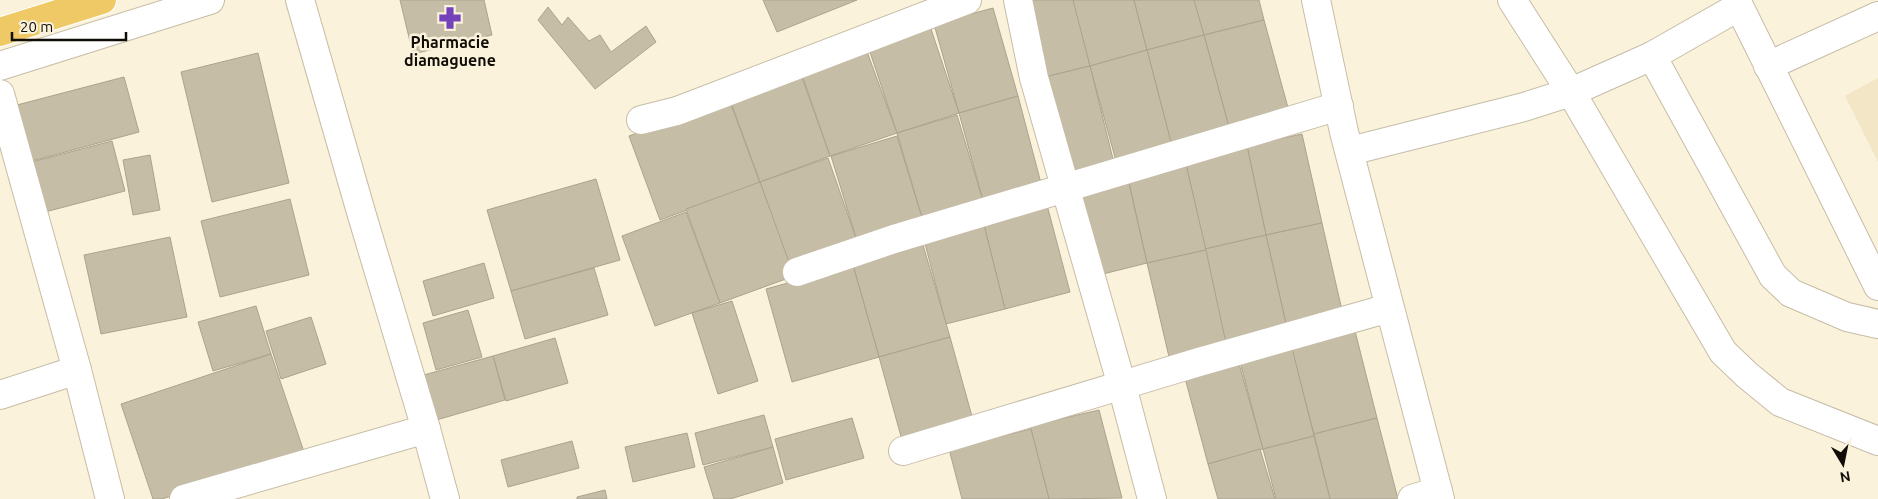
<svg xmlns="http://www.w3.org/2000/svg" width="1878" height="499" viewBox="0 0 1878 499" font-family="Ubuntu,sans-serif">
	<rect width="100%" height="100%" fill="#fbf2db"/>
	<!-- built -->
	<polygon fill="#f2e6c7" points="1878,78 1878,162 1845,96"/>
	<!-- building -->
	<g fill="#c6bda7" stroke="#aba38d">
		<polygon points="400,0 484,0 492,35 413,54"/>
		<polygon points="763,0 857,0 777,32"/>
		<polygon points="1021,0 1074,0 1090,66 1041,78"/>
		<polygon points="1073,0 1134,0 1147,50 1090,66"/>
		<polygon points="1134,0 1195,0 1204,35 1147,50"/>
		<polygon points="1194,0 1259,0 1264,20 1204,35"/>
		<polygon points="548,7 562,25 568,17 589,41 600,35 611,52 646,26 656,42 595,89 538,20"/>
		<polygon points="993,8 1018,96 959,113 934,24"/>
		<polygon points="1264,20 1290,115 1230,131 1204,35"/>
		<polygon points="930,26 959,113 897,133 868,46"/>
		<polygon points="1204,35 1230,131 1172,147 1147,50"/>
		<polygon points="866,49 897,133 830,156 801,72"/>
		<polygon points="1147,50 1172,146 1116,161 1090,66"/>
		<polygon points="258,53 289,183 212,202 181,72"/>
		<polygon points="1090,66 1114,163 1065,175 1041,78"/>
		<polygon points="800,72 830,156 760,182 729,97"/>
		<polygon points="124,77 139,132 32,161 17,105"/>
		<polygon points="1018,96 1042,187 984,204 959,113"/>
		<polygon points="729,99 760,183 660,220 629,136"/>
		<polygon points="957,115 984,204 923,221 897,133"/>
		<polygon points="1302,134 1322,223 1266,235 1247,146"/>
		<polygon points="897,136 923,221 857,241 831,156"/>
		<polygon points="112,141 125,191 45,212 32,162"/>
		<polygon points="1247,146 1266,235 1205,249 1185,160"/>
		<polygon points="150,155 160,210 133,215 123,160"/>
		<polygon points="828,158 857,241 788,265 760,182"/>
		<polygon points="1185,160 1206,250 1147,263 1127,173"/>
		<polygon points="1127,175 1147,263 1095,276 1074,188"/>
		<polygon points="596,179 620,260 511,291 487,210"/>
		<polygon points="760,182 794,276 720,303 686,209"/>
		<polygon points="290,199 309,275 220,297 201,221"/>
		<polygon points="1047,205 1070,292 1005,309 983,221"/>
		<polygon points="686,212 720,303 655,326 622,236"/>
		<polygon points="983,221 1005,309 946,324 923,236"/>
		<polygon points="1322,223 1344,319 1288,332 1266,235"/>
		<polygon points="1266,235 1288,333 1226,347 1205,249"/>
		<polygon points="170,237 187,317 101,334 84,255"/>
		<polygon points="923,245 950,337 879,357 853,265"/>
		<polygon points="1206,250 1227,348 1170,361 1147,263"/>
		<polygon points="484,263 494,298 433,316 423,281"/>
		<polygon points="853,265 879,357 792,382 766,289"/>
		<polygon points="594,268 608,315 525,339 511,291"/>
		<polygon points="732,301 758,381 718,394 692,313"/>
		<polygon points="256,306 271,354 213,371 198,322"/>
		<polygon points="468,310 482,357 436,370 423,323"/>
		<polygon points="311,317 326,364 281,379 266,331"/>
		<polygon points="1355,331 1377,418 1314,434 1291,347"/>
		<polygon points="950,337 973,420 902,440 879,357"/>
		<polygon points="555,338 568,383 506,401 493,356"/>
		<polygon points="1292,348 1314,436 1263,449 1240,362"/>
		<polygon points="271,354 304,452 162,499 153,499 121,404"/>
		<polygon points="493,356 505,400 433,421 420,376"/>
		<polygon points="1239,364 1263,449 1208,464 1185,378"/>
		<polygon points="1099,410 1122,498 1049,499 1030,426"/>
		<polygon points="764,415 773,447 703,465 695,433"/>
		<polygon points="852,418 864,458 786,480 775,439"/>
		<polygon points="1377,418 1398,499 1330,499 1314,434"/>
		<polygon points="1031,429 1049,499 962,499 949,449"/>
		<polygon points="687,433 695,467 633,482 625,447"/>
		<polygon points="1314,436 1330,499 1276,499 1263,449"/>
		<polygon points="572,441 579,468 508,487 501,460"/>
		<polygon points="773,447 783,483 730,499 714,499 704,467"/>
		<polygon points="1260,449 1275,499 1218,499 1208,464"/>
		<polygon points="605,490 607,499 577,499 577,497"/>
	</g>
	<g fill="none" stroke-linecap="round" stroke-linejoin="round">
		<defs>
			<g id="minor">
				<polyline points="300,0 361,212 426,429 445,499"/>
				<polyline points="1018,0 1034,78 1122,386 1152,499"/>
				<polyline points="1316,0 1344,132 1440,499"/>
				<polyline points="1512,0 1571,92 1723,352 1747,375 1780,402 1878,441"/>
				<polyline points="1736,0 1878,286"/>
				<polyline points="1652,56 1773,276 1791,293 1847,317 1878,324"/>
				<polyline points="0,66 210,0"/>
				<polyline points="1768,66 1878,16"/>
				<polyline points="0,94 77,370 110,499"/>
				<polyline points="641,120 677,111 967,0"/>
				<polyline points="1350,151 1524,107 1571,92 1652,56 1738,7"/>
				<polyline points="797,272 894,239 1339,106"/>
				<polyline points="0,395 77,370"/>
				<polyline points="903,451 1199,362 1389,308"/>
				<polyline points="184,499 426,429"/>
				<polyline points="1412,499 1438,491"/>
			</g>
			<polyline id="highway" points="0,32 102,0"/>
		</defs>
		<!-- minor casing -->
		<use href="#minor" stroke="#c6bda7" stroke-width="30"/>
		<!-- highway casing -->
		<use href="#highway" stroke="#fff" stroke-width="30"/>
		<!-- minor -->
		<use href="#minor" stroke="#fff" stroke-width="28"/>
		<!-- highway -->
		<use href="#highway" stroke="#eec966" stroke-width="28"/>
	</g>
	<!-- icons -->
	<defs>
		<symbol id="pharmacy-bare" viewBox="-9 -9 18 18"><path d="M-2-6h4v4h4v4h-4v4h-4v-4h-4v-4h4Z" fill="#7442b9" stroke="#fbf2db" stroke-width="2.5" paint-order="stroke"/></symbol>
	</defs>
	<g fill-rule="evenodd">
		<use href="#pharmacy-bare" x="434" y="2" width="32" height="32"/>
	</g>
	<g text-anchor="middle" stroke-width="5" stroke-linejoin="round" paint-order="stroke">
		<!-- poi labels -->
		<g font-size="16" font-weight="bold" fill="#100d06" stroke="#fbf2db">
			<text x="450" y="48">Pharmacie<tspan x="450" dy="18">diamaguene</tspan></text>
		</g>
	</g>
	<!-- north arrow -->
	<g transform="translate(1843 464) rotate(170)" stroke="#fbf2db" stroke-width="4" paint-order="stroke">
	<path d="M0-4L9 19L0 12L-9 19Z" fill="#100d06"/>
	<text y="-8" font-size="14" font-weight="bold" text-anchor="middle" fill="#100d06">N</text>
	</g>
	<!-- scale -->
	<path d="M12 32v8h114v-8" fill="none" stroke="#100d06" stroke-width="2.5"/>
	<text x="20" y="32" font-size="15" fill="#100d06" stroke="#fbf2db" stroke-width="4" paint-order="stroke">20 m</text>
</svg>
